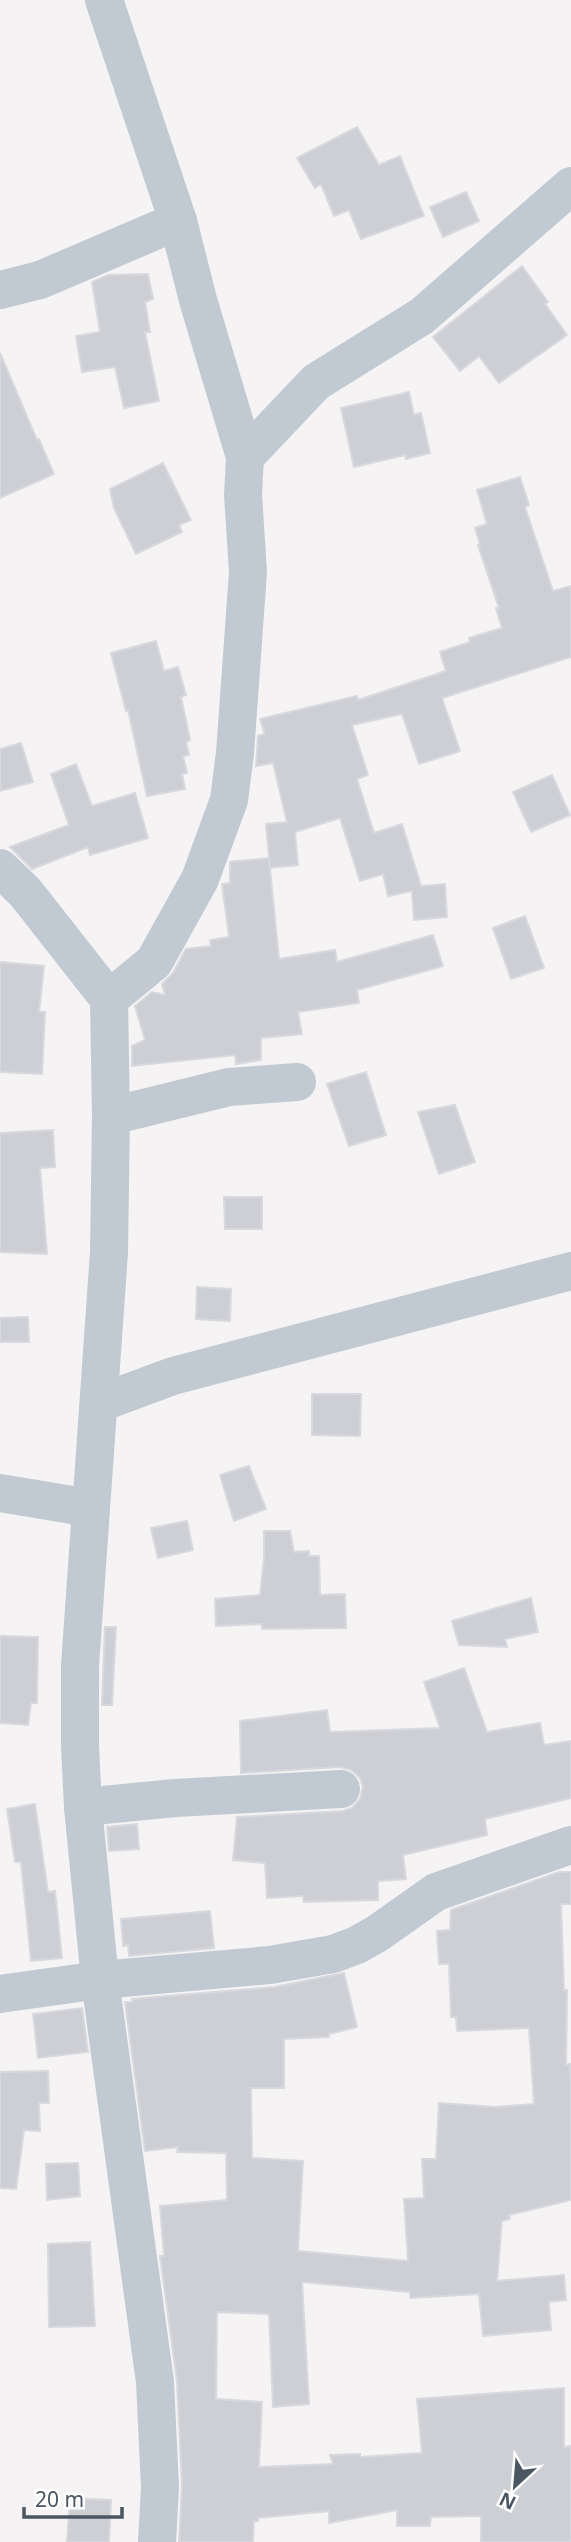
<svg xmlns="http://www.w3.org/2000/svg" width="571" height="2542" viewBox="0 0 571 2542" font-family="'Noto Sans',sans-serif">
	<rect width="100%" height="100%" fill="#f5f3f3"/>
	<!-- building -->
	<g fill="#cdcfd5" stroke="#d7d9de" stroke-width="2">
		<polygon points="357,127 379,165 400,156 424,216 361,239 349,210 334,216 321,184 315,188 297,158"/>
		<polygon points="466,192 479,221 443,237 430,207"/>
		<polygon points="522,266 548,302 545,304 567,335 499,383 479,356 460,371 433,337"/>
		<polygon points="148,274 153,299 145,302 150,332 145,332 159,401 124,408 115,367 82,372 76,336 100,332 92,282 108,275"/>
		<polygon points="0,353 37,440 39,439 54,474 0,498"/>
		<polygon points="409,392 414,415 421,413 430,453 406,459 405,455 354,467 341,408"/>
		<polygon points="163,463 191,520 179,525 182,532 136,554 114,508 110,489"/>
		<polygon points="520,477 529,505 525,507 553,591 571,586 571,657 442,698 460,751 419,764 402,714 352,725 368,775 357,779 374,833 402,824 421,886 445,884 447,917 414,920 412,891 388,896 383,874 360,881 340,818 295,832 298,865 270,868 266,824 287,822 273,763 256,766 258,736 265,734 260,719 357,696 358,700 446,671 440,652 470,642 469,638 502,628 496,608 499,608 478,545 480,544 475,528 487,524 477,490"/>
		<polygon points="156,641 164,671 178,667 186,695 181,697 190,740 186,742 189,755 183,756 187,773 182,774 185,789 147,796 128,710 126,711 111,653"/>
		<polygon points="21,743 33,782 0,791 0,749"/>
		<polygon points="76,764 92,806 135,793 148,838 90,855 88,847 32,869 10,847 69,825 51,774"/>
		<polygon points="552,775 570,815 531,832 513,792"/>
		<polygon points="269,858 279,959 335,950 337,962 433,935 443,966 357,990 359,1003 298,1012 302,1034 261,1038 261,1060 236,1064 235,1055 132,1066 132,1046 145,1040 135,1006 152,992 165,995 162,984 173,973 186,949 211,946 210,940 229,937 222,884 230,883 230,862"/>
		<polygon points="525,916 544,968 511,979 493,928"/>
		<polygon points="0,962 44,966 39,1012 45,1012 42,1074 0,1072"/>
		<polygon points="366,1072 386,1135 349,1146 327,1084"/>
		<polygon points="455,1105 475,1162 439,1174 418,1112"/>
		<polygon points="53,1130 55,1167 40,1168 47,1254 0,1252 0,1133"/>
		<polygon points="224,1197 262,1197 262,1229 225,1229"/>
		<polygon points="197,1287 231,1289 230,1321 196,1319"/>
		<polygon points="28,1317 29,1342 0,1342 0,1318"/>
		<polygon points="312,1394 361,1394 360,1436 312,1435"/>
		<polygon points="249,1466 266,1509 234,1521 220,1475"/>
		<polygon points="187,1521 193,1550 158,1558 151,1528"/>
		<polygon points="264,1531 290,1531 294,1552 309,1551 309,1556 319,1556 320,1595 345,1594 346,1628 262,1629 262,1624 216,1626 215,1599 260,1595 264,1558"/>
		<polygon points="531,1598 538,1632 505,1639 507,1647 459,1645 452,1621"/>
		<polygon points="105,1627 116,1627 112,1705 102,1705"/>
		<polygon points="0,1636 38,1637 37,1703 31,1703 28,1725 0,1723"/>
		<polygon points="464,1668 487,1732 540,1723 544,1745 571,1741 571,1798 485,1819 487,1835 403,1855 406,1879 378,1881 378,1900 304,1902 303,1896 267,1898 265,1863 233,1860 237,1817 343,1811 352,1808 360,1799 363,1787 360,1778 351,1770 340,1767 241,1773 240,1721 327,1710 330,1732 440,1728 424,1682"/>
		<polygon points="35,1804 48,1892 55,1891 62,1958 31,1961 21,1862 15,1862 7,1809"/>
		<polygon points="137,1824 139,1849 109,1851 107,1827"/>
		<polygon points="559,1872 571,1872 571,1904 561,1904 564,1990 567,1990 566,2065 570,2064 571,2088 571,2200 509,2215 510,2219 502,2221 497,2281 564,2275 566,2300 549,2302 551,2330 483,2336 479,2294 410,2298 410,2292 302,2282 309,2404 273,2407 269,2314 217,2312 216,2399 262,2402 259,2467 333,2464 330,2455 360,2454 360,2457 422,2453 417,2399 564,2388 564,2447 571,2446 571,2542 481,2542 481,2516 431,2517 430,2526 397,2526 397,2510 329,2523 329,2511 258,2518 258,2521 254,2521 253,2542 179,2542 182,2486 177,2381 160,2256 164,2256 160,2206 227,2200 226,2153 177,2152 178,2147 145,2151 125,2002 132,2002 132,1999 274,1987 344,1973 357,2027 329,2034 329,2037 284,2039 284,2088 251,2088 252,2158 303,2161 298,2251 408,2261 404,2199 424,2198 422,2159 436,2159 439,2103 495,2107 534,2104 529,2028 457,2031 456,2017 451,2017 449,1964 439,1964 437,1931 450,1930 451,1910"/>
		<polygon points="210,1911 214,1948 129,1956 128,1945 123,1946 121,1919"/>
		<polygon points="82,2008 88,2052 38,2058 33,2014"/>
		<polygon points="48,2071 49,2103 39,2103 40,2131 24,2130 16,2189 0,2188 0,2072"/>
		<polygon points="78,2163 80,2196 47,2200 46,2164"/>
		<polygon points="90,2242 95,2326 49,2327 48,2244"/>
		<polygon points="70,2498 111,2500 109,2542 67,2542"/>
	</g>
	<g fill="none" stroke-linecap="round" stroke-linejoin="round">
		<!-- minor -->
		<g stroke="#c1cad2" stroke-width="38">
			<polyline points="104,0 178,221 198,300 245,457 243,495 248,572 235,753 229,800 200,879 154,962 109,999"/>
			<polyline points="0,290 40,280 178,221"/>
			<polyline points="245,457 316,382 422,316 571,186"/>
			<polyline points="0,868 25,892 109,999 111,1116 109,1252 80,1666 80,1746 83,1807 100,1980 155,2382 160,2487 157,2542"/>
			<polyline points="111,1116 229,1087 297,1082"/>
			<polyline points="100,1403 173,1376 571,1271"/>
			<polyline points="0,1493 90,1508"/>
			<polyline points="83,1807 175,1798 341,1789"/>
			<polyline points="0,1994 100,1980 270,1965 333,1954 357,1945 378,1933 436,1892 571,1845"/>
		</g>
	</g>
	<!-- north arrow -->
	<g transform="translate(515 2486) rotate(206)" stroke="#ffffff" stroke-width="5" paint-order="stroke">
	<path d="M0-5L12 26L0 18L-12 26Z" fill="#4a5661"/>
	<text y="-10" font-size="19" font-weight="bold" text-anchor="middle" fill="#4a5661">N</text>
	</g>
	<!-- scale -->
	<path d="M24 2507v10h98v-10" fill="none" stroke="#4a5661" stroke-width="3.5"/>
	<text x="35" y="2507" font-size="21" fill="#4a5661" stroke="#ffffff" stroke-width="5" paint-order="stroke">20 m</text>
</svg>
